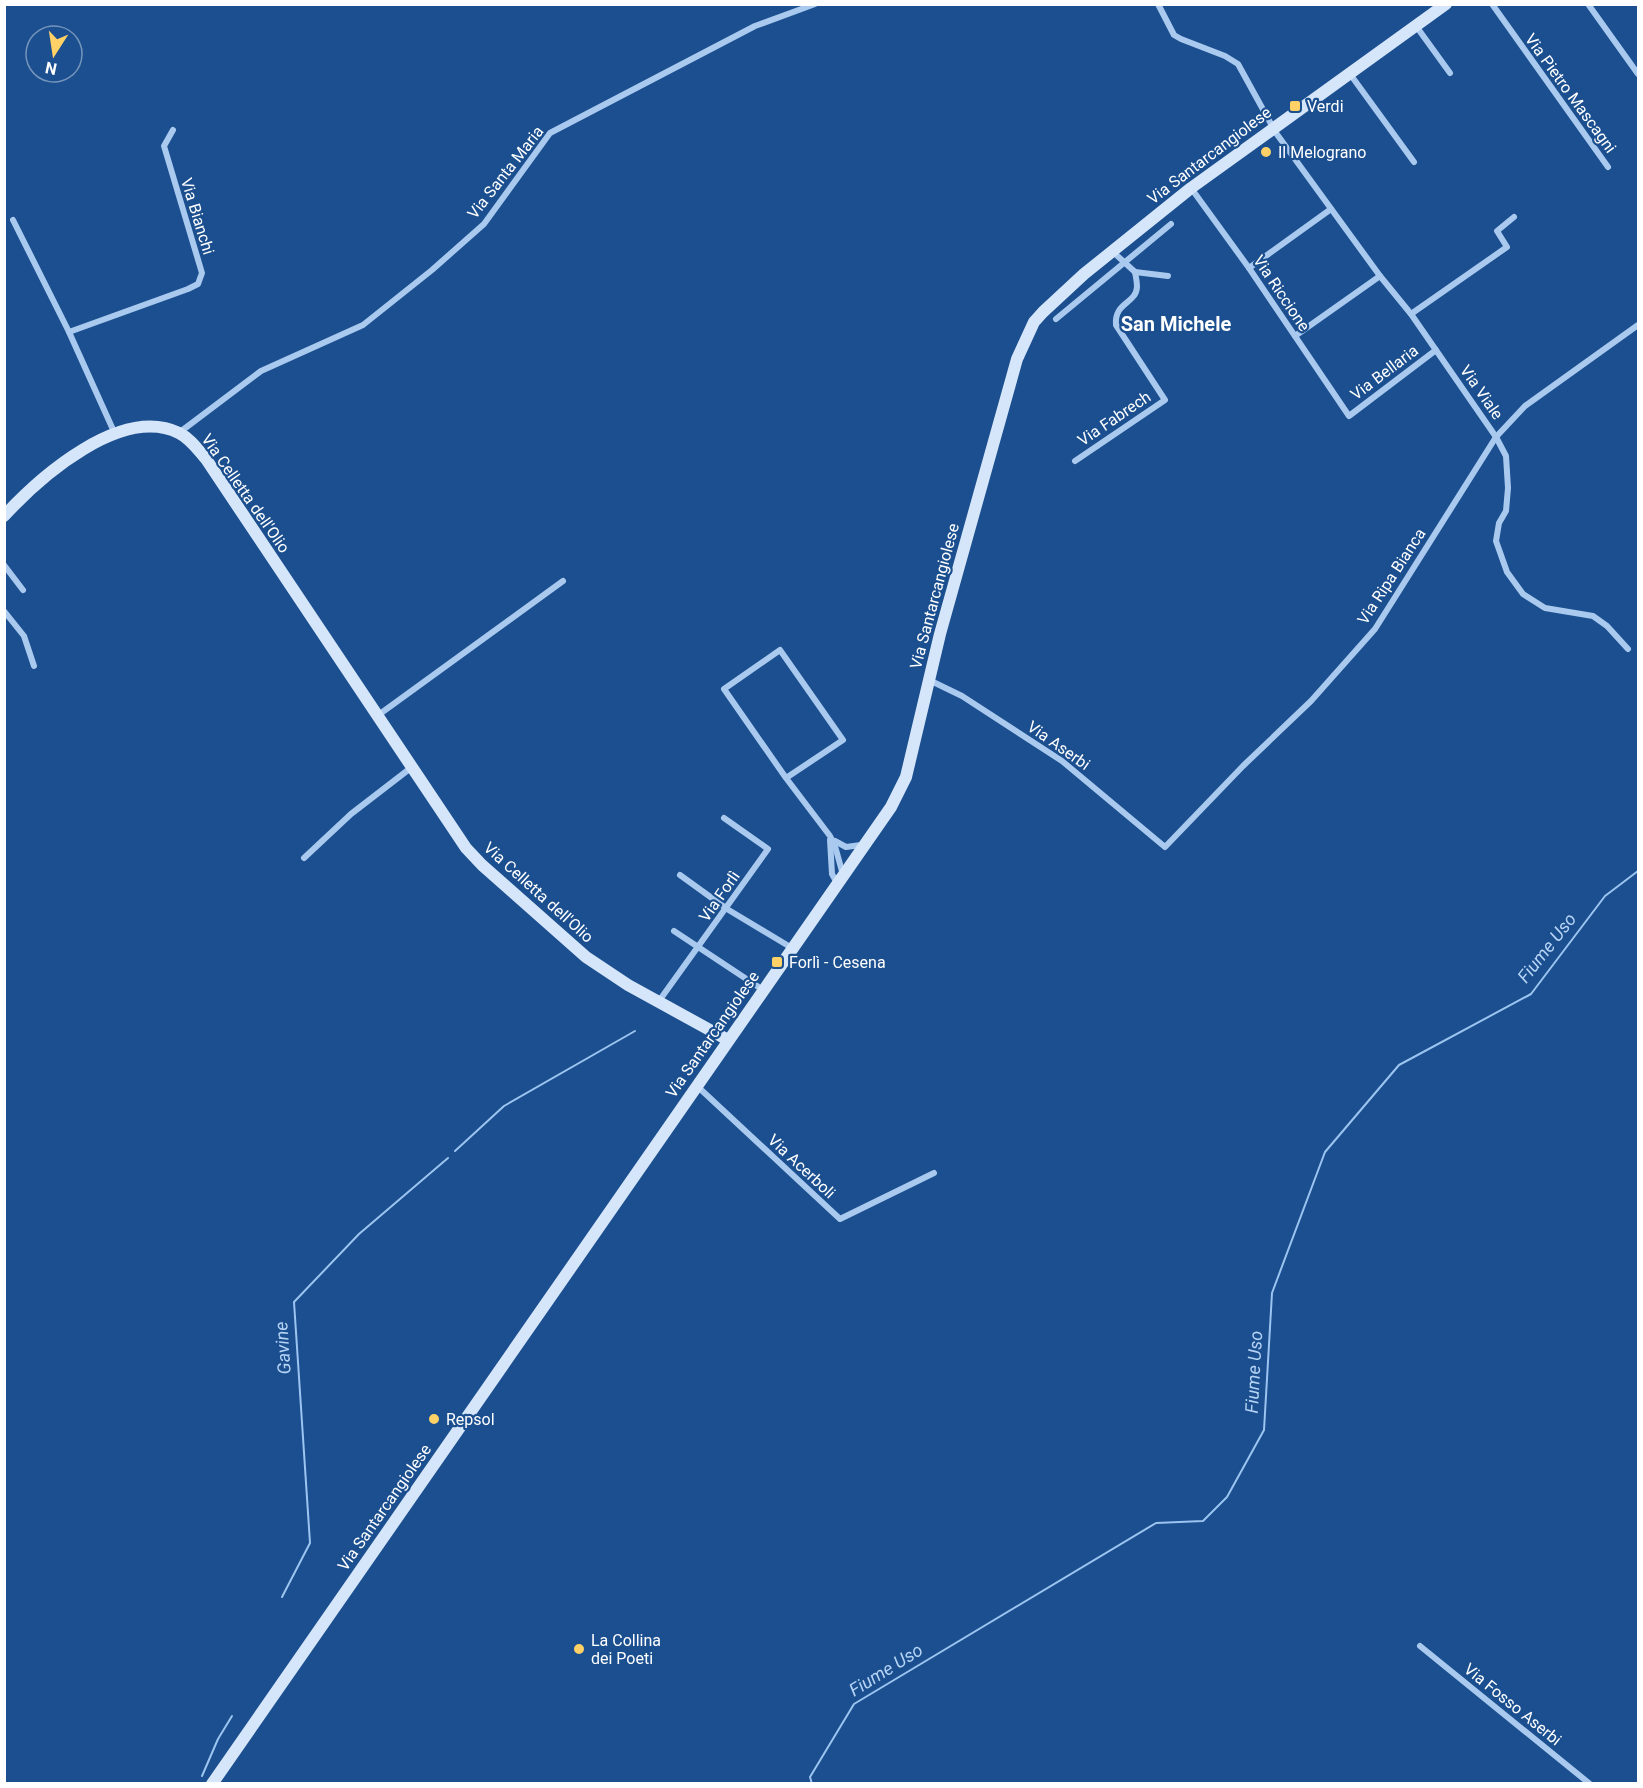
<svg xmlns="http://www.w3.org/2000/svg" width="1643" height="1788" viewBox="0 0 1643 1788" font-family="Roboto,sans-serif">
	<rect width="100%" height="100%" fill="#1b4f8f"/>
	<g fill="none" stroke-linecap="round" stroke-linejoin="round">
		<!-- stream -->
		<g stroke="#9cc4f0" stroke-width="2">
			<polyline points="455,1151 504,1106 635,1031"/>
			<polyline points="282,1597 310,1543 294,1302 359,1234 448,1158"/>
			<polyline points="202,1776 218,1739 232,1716"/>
			<polyline points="812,1784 810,1777 854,1704 1156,1523 1203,1521 1227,1497 1264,1430 1272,1293 1325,1152 1399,1065 1531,994 1605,896 1638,871"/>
		</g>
		<!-- street -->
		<g stroke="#a9c9ee" stroke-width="6">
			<polyline points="1158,4 1174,35 1181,39 1225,56 1238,64 1276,133 1380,276 1411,314 1496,437 1506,456 1508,488 1506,511 1499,523 1496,541 1507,572 1523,594 1545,608 1593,616 1607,626 1628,649"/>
			<polyline points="1492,4 1608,167"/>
			<polyline points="1588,4 1638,74"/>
			<polyline points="1416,26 1450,73"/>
			<polyline points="1350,74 1414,162"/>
			<polyline points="1191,188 1249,268 1349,416 1436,350"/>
			<polyline points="13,220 69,332 115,434"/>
			<polyline points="1112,251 1135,272"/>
			<polyline points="1249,268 1331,209"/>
			<polyline points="1135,272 1168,276"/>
			<polyline points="1411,314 1507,247 1497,231 1514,217"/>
			<polyline points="1056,319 1171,224"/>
			<polyline points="69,332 188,289 198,284 202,273 164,146 173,130"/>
			<polyline points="1295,336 1380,276"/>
			<polyline points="180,432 261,371 363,325 432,270 484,224 550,133 755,26 815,4"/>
			<path d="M1075 461 1165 400 1116 325C1114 302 1136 304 1137 287 1137 282 1136 277 1135 272"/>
			<polyline points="4,565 23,590"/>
			<polyline points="4,611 24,636 34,666"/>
			<polyline points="929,680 962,696 1062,761 1165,847 1243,766 1311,701 1375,629 1496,437 1525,406 1638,325"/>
			<polyline points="377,716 563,581"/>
			<polyline points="786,778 843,740 780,650 724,689 786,778 830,836 835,846 843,875"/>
			<polyline points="830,840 832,874 837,883"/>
			<polyline points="835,841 846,847 861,845"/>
			<polyline points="304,858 351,814 412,767"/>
			<polyline points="680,875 727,909 792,948"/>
			<polyline points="674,931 763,990"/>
			<polyline points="659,1001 768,849 724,818"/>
			<polyline points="697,1086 840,1219 934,1173"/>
			<polyline points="1420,1646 1590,1784"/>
		</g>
		<!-- secondary -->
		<g stroke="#d6e6fa" stroke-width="12">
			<path d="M4 516C40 477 121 405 179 433 191 439 198 450 206 459L466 848 482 865 586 957 628 985 728 1040"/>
			<polyline points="212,1784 891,807 906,777 940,634 1017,359 1034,322 1043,312 1084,274 1191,188 1446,4"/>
		</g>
	</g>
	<!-- markers -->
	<g fill="#ffd166" stroke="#1b4f8f" stroke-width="2">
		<rect x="1289" y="100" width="12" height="12" rx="3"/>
		<circle cx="1266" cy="152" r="6"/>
		<rect x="771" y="956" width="12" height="12" rx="3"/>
		<circle cx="434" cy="1419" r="6"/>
		<circle cx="579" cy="1649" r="6"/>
	</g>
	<g text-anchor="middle" stroke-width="4.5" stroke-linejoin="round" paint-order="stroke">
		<!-- street labels -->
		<g font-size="16" fill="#fff" stroke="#1b4f8f">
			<text transform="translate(1571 93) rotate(54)" y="6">Via Pietro Mascagni</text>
			<text transform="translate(1209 155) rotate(-37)" y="6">Via Santarcangiolese</text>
			<text transform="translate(505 172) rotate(-52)" y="6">Via Santa Maria</text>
			<text transform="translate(198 216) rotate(73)" y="6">Via Bianchi</text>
			<text transform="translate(1282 293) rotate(56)" y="6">Via Riccione</text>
			<text transform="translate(1384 372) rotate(-37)" y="6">Via Bellaria</text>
			<text transform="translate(1482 392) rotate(55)" y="6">Via Viale</text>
			<text transform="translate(1114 418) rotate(-34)" y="6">Via Fabrech</text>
			<text transform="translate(246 493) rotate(55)" y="6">Via Celletta dell'Olio</text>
			<text transform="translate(1391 576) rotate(-57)" y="6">Via Ripa Bianca</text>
			<text transform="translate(934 596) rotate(-75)" y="6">Via Santarcangiolese</text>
			<text transform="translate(1059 745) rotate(35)" y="6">Via Aserbi</text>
			<text transform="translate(539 892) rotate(42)" y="6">Via Celletta dell'Olio</text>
			<text transform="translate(719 896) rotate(-55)" y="6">Via Forlì</text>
			<text transform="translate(712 1034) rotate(-55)" y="6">Via Santarcangiolese</text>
			<text transform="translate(802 1166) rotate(43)" y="6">Via Acerboli</text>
			<text transform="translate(384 1507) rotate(-55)" y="6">Via Santarcangiolese</text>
			<text transform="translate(1513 1704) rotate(39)" y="6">Via Fosso Aserbi</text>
		</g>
		<!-- poi labels -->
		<g font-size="16" fill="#fff" stroke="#1b4f8f" text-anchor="start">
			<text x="1307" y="112">Verdi</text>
			<text x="1278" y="158">Il Melograno</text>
			<text x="789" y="968">Forlì - Cesena</text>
			<text x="446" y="1425">Repsol</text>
			<text x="591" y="1646">La Collina<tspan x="591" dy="18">dei Poeti</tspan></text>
		</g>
		<!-- water labels -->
		<g font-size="18" font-style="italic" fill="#b5d3f5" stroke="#1b4f8f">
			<text transform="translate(1547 948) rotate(-52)" y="6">Fiume Uso</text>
			<text transform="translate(283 1348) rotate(-94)" y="6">Gavine</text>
			<text transform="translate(1254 1372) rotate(-87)" y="6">Fiume Uso</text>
			<text transform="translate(886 1670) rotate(-32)" y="6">Fiume Uso</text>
		</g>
		<!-- quarter labels -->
		<g font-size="20" font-weight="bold" fill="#fff" stroke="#1b4f8f">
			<text x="1176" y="331">San Michele</text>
		</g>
	</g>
	<!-- border -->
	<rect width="1643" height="1788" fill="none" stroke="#ffffff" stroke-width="12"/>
	<!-- north arrow -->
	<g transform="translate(54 54) rotate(192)"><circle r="28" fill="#1b4f8f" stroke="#7695bc" stroke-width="1.5"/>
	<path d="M0-4.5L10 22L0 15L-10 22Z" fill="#ffd166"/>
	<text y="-9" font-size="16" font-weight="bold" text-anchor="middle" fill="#ffffff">N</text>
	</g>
</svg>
